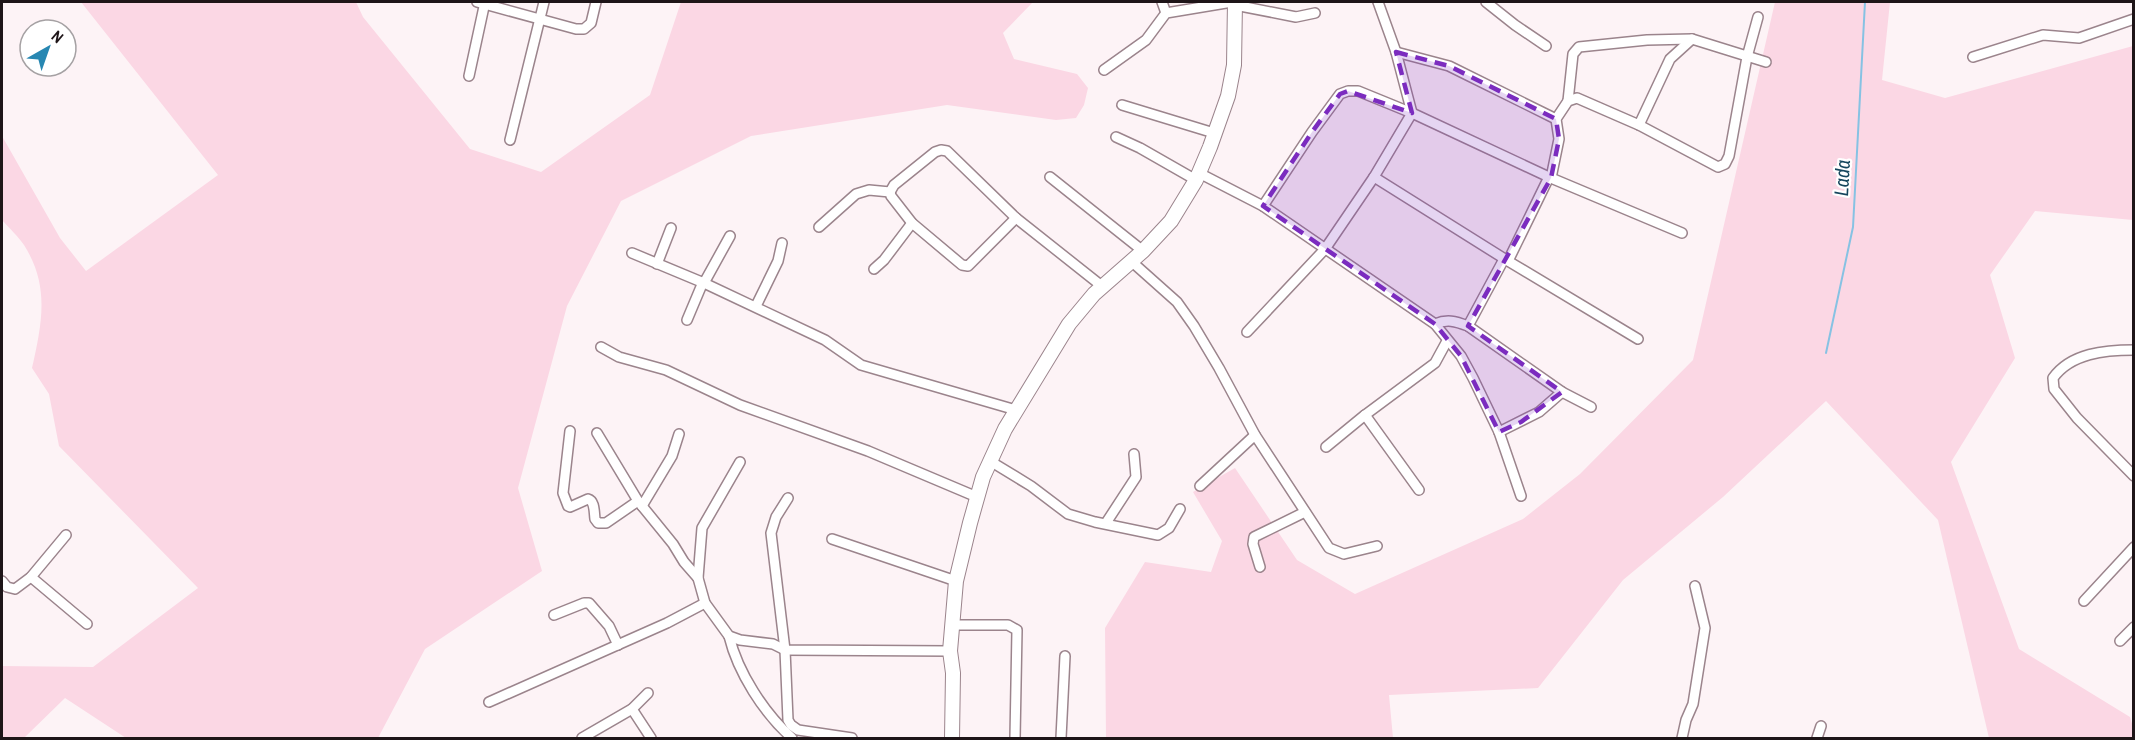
<svg xmlns="http://www.w3.org/2000/svg" width="2135" height="740" viewBox="0 0 2135 740" font-family="'Archivo Narrow',sans-serif">
	<rect width="100%" height="100%" fill="#fdf3f6"/>
	<!-- green -->
	<g fill="#fbd7e4">
		<path d="M81 2H356L363 17 470 149 541 172 650 95 681 2H1033L1003 33 1014 59 1077 74 1088 88 1084 105 1076 118 1056 120 947 105 751 136 621 201 567 306 518 488 542 571 425 649 378 738H126L65 698 24 738H2V666L93 667 198 588 59 446 49 394 32 368C42 323 50 286 24 245 18 236 9 228 2 220V136L60 238 86 271 218 175Z"/>
		<polygon points="1775,2 1890,2 1882,80 1945,98 2133,46 2133,220 2035,211 1990,275 2015,358 1951,462 2019,649 2130,717 2133,727 2133,738 1989,738 1938,520 1826,401 1723,497 1623,580 1538,688 1389,695 1393,738 1106,738 1105,628 1145,562 1211,572 1222,541 1193,492 1235,468 1297,560 1355,594 1523,519 1580,474 1693,360"/>
	</g>
	<g fill="none" stroke-linecap="round" stroke-linejoin="round">
		<!-- stream -->
		<polyline stroke="#86c2e3" stroke-width="2" points="1826,353 1853,227 1865,2"/>
		<defs>
			<g id="street">
				<polyline points="477,2 576,29 584,29 591,23 596,2"/>
				<polyline points="1162,2 1166,13"/>
				<polyline points="1486,2 1515,25 1546,46"/>
				<polyline points="1235,5 1296,17 1315,13"/>
				<polyline points="1396,52 1449,66 1556,119"/>
				<polyline points="1973,57 2043,35 2079,38 2134,19"/>
				<polyline points="1104,70 1146,40 1166,13 1232,2"/>
				<polyline points="469,76 485,2"/>
				<polyline points="1568,101 1573,54 1579,47 1647,40 1692,39 1766,62"/>
				<polyline points="1122,105 1214,133"/>
				<polyline points="1639,125 1670,59 1692,39"/>
				<polyline points="1116,137 1140,148 1196,180"/>
				<polyline points="510,140 544,2"/>
				<polyline points="1199,173 1263,206 1435,324 1461,356 1473,378 1499,432 1521,496"/>
				<polyline points="1050,177 1143,251"/>
				<polyline points="1374,177 1508,261 1638,339"/>
				<polyline points="1551,178 1559,139 1556,119 1568,101 1577,98 1639,125 1718,167 1725,164 1729,156 1747,57 1758,17"/>
				<polyline points="890,192 894,185 935,152 941,150 947,151 1016,218 1103,287"/>
				<polyline points="890,192 891,196 912,223 962,265 968,266 1016,218"/>
				<polyline points="1263,206 1312,132 1340,94 1348,91 1358,91 1412,113 1551,178 1682,233"/>
				<polyline points="819,227 856,194 869,190 890,192"/>
				<polyline points="632,253 704,283 825,340 861,365 1016,410"/>
				<polyline points="1131,261 1177,302 1194,326 1219,368 1255,435 1329,548 1344,554 1377,546"/>
				<polyline points="1508,261 1549,177"/>
				<polyline points="657,264 671,228"/>
				<polyline points="874,269 884,260 912,223"/>
				<polyline points="704,283 730,236"/>
				<polyline points="756,306 778,261 782,243"/>
				<polyline points="687,320 703,282"/>
				<path d="M1435 324C1447 319 1455 321 1468 326L1562 392 1591 407"/>
				<polyline points="1468,326 1504,259"/>
				<polyline points="1247,332 1325,249 1374,177 1412,113 1396,52 1378,2"/>
				<polyline points="601,347 619,357 666,370 740,405 868,451 977,497"/>
				<path d="M2134 350C2105 350 2071 353 2053 378L2054 389 2077 418 2134 476"/>
				<polyline points="1365,415 1419,490"/>
				<path d="M570 431 563 493 568 506 570 507 588 499C595 501 594 512 595 519L598 523H606L638 501"/>
				<polyline points="1499,432 1539,412 1562,392"/>
				<polyline points="597,433 638,501 673,544 684,562 698,578"/>
				<polyline points="1326,447 1365,415 1435,363 1447,341"/>
				<polyline points="990,461 1031,486 1068,514 1095,522 1158,535 1169,528 1180,509"/>
				<polyline points="740,462 702,528 698,578 705,603 729,636 740,640 773,644 785,650 950,651"/>
				<polyline points="1200,486 1255,435"/>
				<polyline points="788,498 776,517 771,533 785,650 788,720 791,725 798,730 852,738"/>
				<polyline points="642,506 672,456 679,434"/>
				<polyline points="1106,523 1136,477 1134,454"/>
				<polyline points="832,539 956,581"/>
				<polyline points="1260,567 1253,544 1254,537 1305,512"/>
				<polyline points="31,577 87,624"/>
				<polyline points="2,581 7,587 15,589 31,577 66,535"/>
				<polyline points="2084,601 2134,547"/>
				<polyline points="554,615 584,603 589,603 609,626 618,645"/>
				<polyline points="952,625 1008,625 1017,630 1015,738"/>
				<path d="M729 636C738 673 764 713 792 738"/>
				<polyline points="2120,641 2134,627"/>
				<polyline points="489,702 667,623 705,603"/>
				<polyline points="632,709 651,738"/>
				<polyline points="582,738 632,709 648,693"/>
				<polyline points="1061,738 1065,656"/>
				<polyline points="1682,738 1686,720 1693,704 1705,628 1695,586"/>
				<polyline points="1817,738 1821,726"/>
			</g>
			<polyline id="secondary" points="952,738 953,673 950,651 956,581 970,523 983,477 1005,429 1069,324 1094,294 1143,251 1171,221 1196,180 1210,147 1228,96 1234,65 1235,2"/>
		</defs>
		<!-- street casing -->
		<use href="#street" stroke="#9b848c" stroke-width="12"/>
		<!-- secondary casing -->
		<use href="#secondary" stroke="#9b848c" stroke-width="16"/>
		<!-- street -->
		<use href="#street" stroke="#fff" stroke-width="9"/>
		<!-- secondary -->
		<use href="#secondary" stroke="#fff" stroke-width="14"/>
	</g>
	<!-- marked area -->
	<path fill="#7b2cbf" fill-opacity="0.2" stroke="#7b2cbf" stroke-width="4.5" stroke-dasharray="12 8" stroke-linejoin="round" d="M1396 52 1449 66 1556 119 1559 139 1551 178 1468 326 1562 392 1521 422 1499 432 1461 356 1435 324 1263 206 1312 132 1340 94 1348 91 1412 113Z"/>
	<g text-anchor="middle" stroke-width="4.5" stroke-linejoin="round" paint-order="stroke">
		<!-- water labels -->
		<g font-size="20" font-style="italic" fill="#15465d" stroke="#fff">
			<text transform="translate(1842 178) rotate(-87)" y="7">Lada</text>
		</g>
	</g>
	<!-- border -->
	<rect width="2135" height="740" fill="none" stroke="#1e1518" stroke-width="6"/>
	<!-- north arrow -->
	<g transform="translate(48 48) rotate(40)"><circle r="28" fill="#ffffff" stroke="#a5a1a3" stroke-width="1.5"/>
	<path d="M0-4.5L10 22L0 15L-10 22Z" fill="#2787b2"/>
	<text y="-9" font-size="16" font-weight="bold" text-anchor="middle" fill="#1e1518">N</text>
	</g>
</svg>
